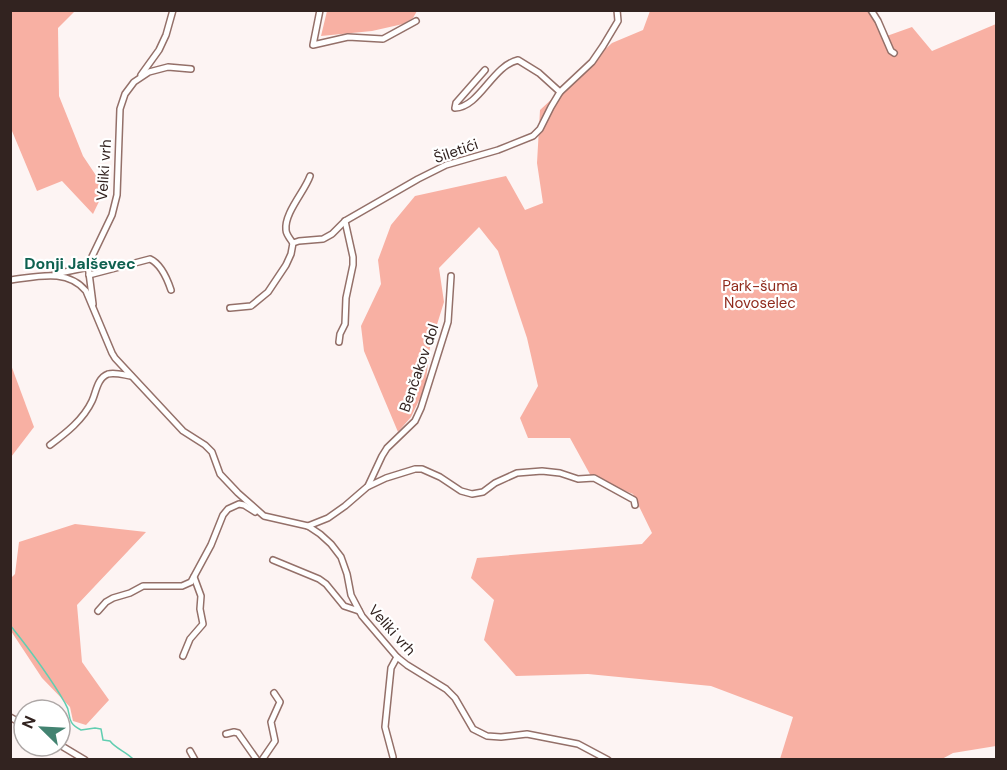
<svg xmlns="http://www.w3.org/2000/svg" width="1007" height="770" viewBox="0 0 1007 770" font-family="'DM Sans',sans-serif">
	<rect width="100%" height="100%" fill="#fdf4f3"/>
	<!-- forest -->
	<g fill="#f8b0a3">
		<polygon points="10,11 75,11 58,28 59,96 83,156 105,189 93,214 62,181 37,191 12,131 11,131"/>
		<polygon points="327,11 327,10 417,11 413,18 403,24 372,31 321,36"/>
		<polygon points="650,11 870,11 884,37 912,27 932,51 996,24 996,746 953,753 942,759 780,759 793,717 711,686 588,674 516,676 484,640 494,600 471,578 477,558 642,544 652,533 633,494 592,478 570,438 528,438 520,418 538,386 527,338 498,251 479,227 439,268 444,302 430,347 425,388 411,417 398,432 364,351 361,326 381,284 378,260 391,225 415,196 506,176 525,210 543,203 537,163 540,110 612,43 643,30"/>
		<polygon points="11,365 34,427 11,457 10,457"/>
		<polygon points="75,524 146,532 77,605 82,662 109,700 86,725 73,721 70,707 42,678 11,631 11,578 15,574 19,542"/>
	</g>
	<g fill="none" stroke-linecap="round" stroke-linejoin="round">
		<!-- stream -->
		<path stroke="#61ceb1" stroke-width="1.5" d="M10 625C30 650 49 675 65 703 73 715 64 721 81 730L95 728 101 729 103 740 110 741C116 749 127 752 134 760"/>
		<defs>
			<g id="minor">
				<polyline points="320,10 313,45 348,37 383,39 416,21"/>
				<polyline points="871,10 878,21 891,51 894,53"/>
				<path d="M485 70 456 103 455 108C480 107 492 66 518 60L539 73 560 92"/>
				<polyline points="141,75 159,50 166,35 173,10"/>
				<path d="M293 243C290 239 286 234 286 230 284 213 305 191 310 176"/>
				<polyline points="55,274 84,268 88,265"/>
				<path d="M89 275 150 259C161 264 167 278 171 290"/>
				<path d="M10 280C37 277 67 268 86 291L112 353 115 358 183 431 205 445 212 452 220 474 238 493 264 516 308 526 320 534 331 544 341 557 347 574 351 595 362 616 397 657 407 665 446 689 455 698 473 729 487 736 501 737 527 734 578 744 608 760"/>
				<polyline points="93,304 88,265 112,215 117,195 120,109 125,94 134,82 149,72 168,67 191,69"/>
				<polyline points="230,308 251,306 268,292 286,265 291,254 293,243 299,241 323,239 332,234 345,221 418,179 446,165 498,150 533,136 540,129 551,107 560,92 592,62 603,46 618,21 617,10"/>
				<polyline points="339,342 340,334 345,324 346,298 353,265 353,257 345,221"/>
				<path d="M50 445C66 433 83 420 92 401 96 393 97 378 108 374 115 372 124 375 131 376"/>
				<polyline points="368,486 382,456 387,448 415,421 421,408 448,322 451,276"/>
				<polyline points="308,526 328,518 345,506 367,487 386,478 415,469 422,469 440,477 461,491 472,494 483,492 495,483 517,473 542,471 560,473 578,479 594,478 634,500 635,505"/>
				<polyline points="273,560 319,579 326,584 344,606 359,611"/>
				<polyline points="98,611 106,602 113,598 130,593 143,586 182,586 191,582 211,545 223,515 228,509 239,504 244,505 255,512"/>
				<polyline points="183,656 190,639 203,624 200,609 201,596 194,577"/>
				<polyline points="10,717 24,725"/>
				<polyline points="226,734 234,732 238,733 257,760"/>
				<polyline points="60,745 85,760"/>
				<polyline points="190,751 195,760"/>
				<polyline points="393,757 385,727 391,668 397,657"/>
				<polyline points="262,760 275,741 271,722 280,702 274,693"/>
			</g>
		</defs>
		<!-- minor casing -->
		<use href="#minor" stroke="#947069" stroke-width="8"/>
		<!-- minor -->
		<use href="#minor" stroke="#fff" stroke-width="5"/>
	</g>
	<g text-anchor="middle" stroke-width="4.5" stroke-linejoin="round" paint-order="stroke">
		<!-- street labels -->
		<g font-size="15" fill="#322320" stroke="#fff">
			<text transform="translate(456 151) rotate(-19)" y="5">Šiletići</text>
			<text transform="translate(104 170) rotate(-86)" y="5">Veliki vrh</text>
			<text transform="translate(419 368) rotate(-71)" y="5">Benčakov dol</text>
			<text transform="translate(392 630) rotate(48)" y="5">Veliki vrh</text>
		</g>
		<!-- park labels -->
		<g font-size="15" fill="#902b1d" stroke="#fff">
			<text x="760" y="291">Park-šuma<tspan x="760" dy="17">Novoselec</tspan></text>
		</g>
		<!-- neighbourhood labels -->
		<g font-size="16" font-weight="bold" fill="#0e6150" stroke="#fff">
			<text x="80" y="269">Donji Jalševec</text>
		</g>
	</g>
	<!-- border -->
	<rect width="1007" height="770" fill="none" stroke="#322320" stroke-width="24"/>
	<!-- north arrow -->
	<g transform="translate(42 728) rotate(294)"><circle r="28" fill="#ffffff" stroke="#ada7a6" stroke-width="1.5"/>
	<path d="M0-4.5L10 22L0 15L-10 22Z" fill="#438371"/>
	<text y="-9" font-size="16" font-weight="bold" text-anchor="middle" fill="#322320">N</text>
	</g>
</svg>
